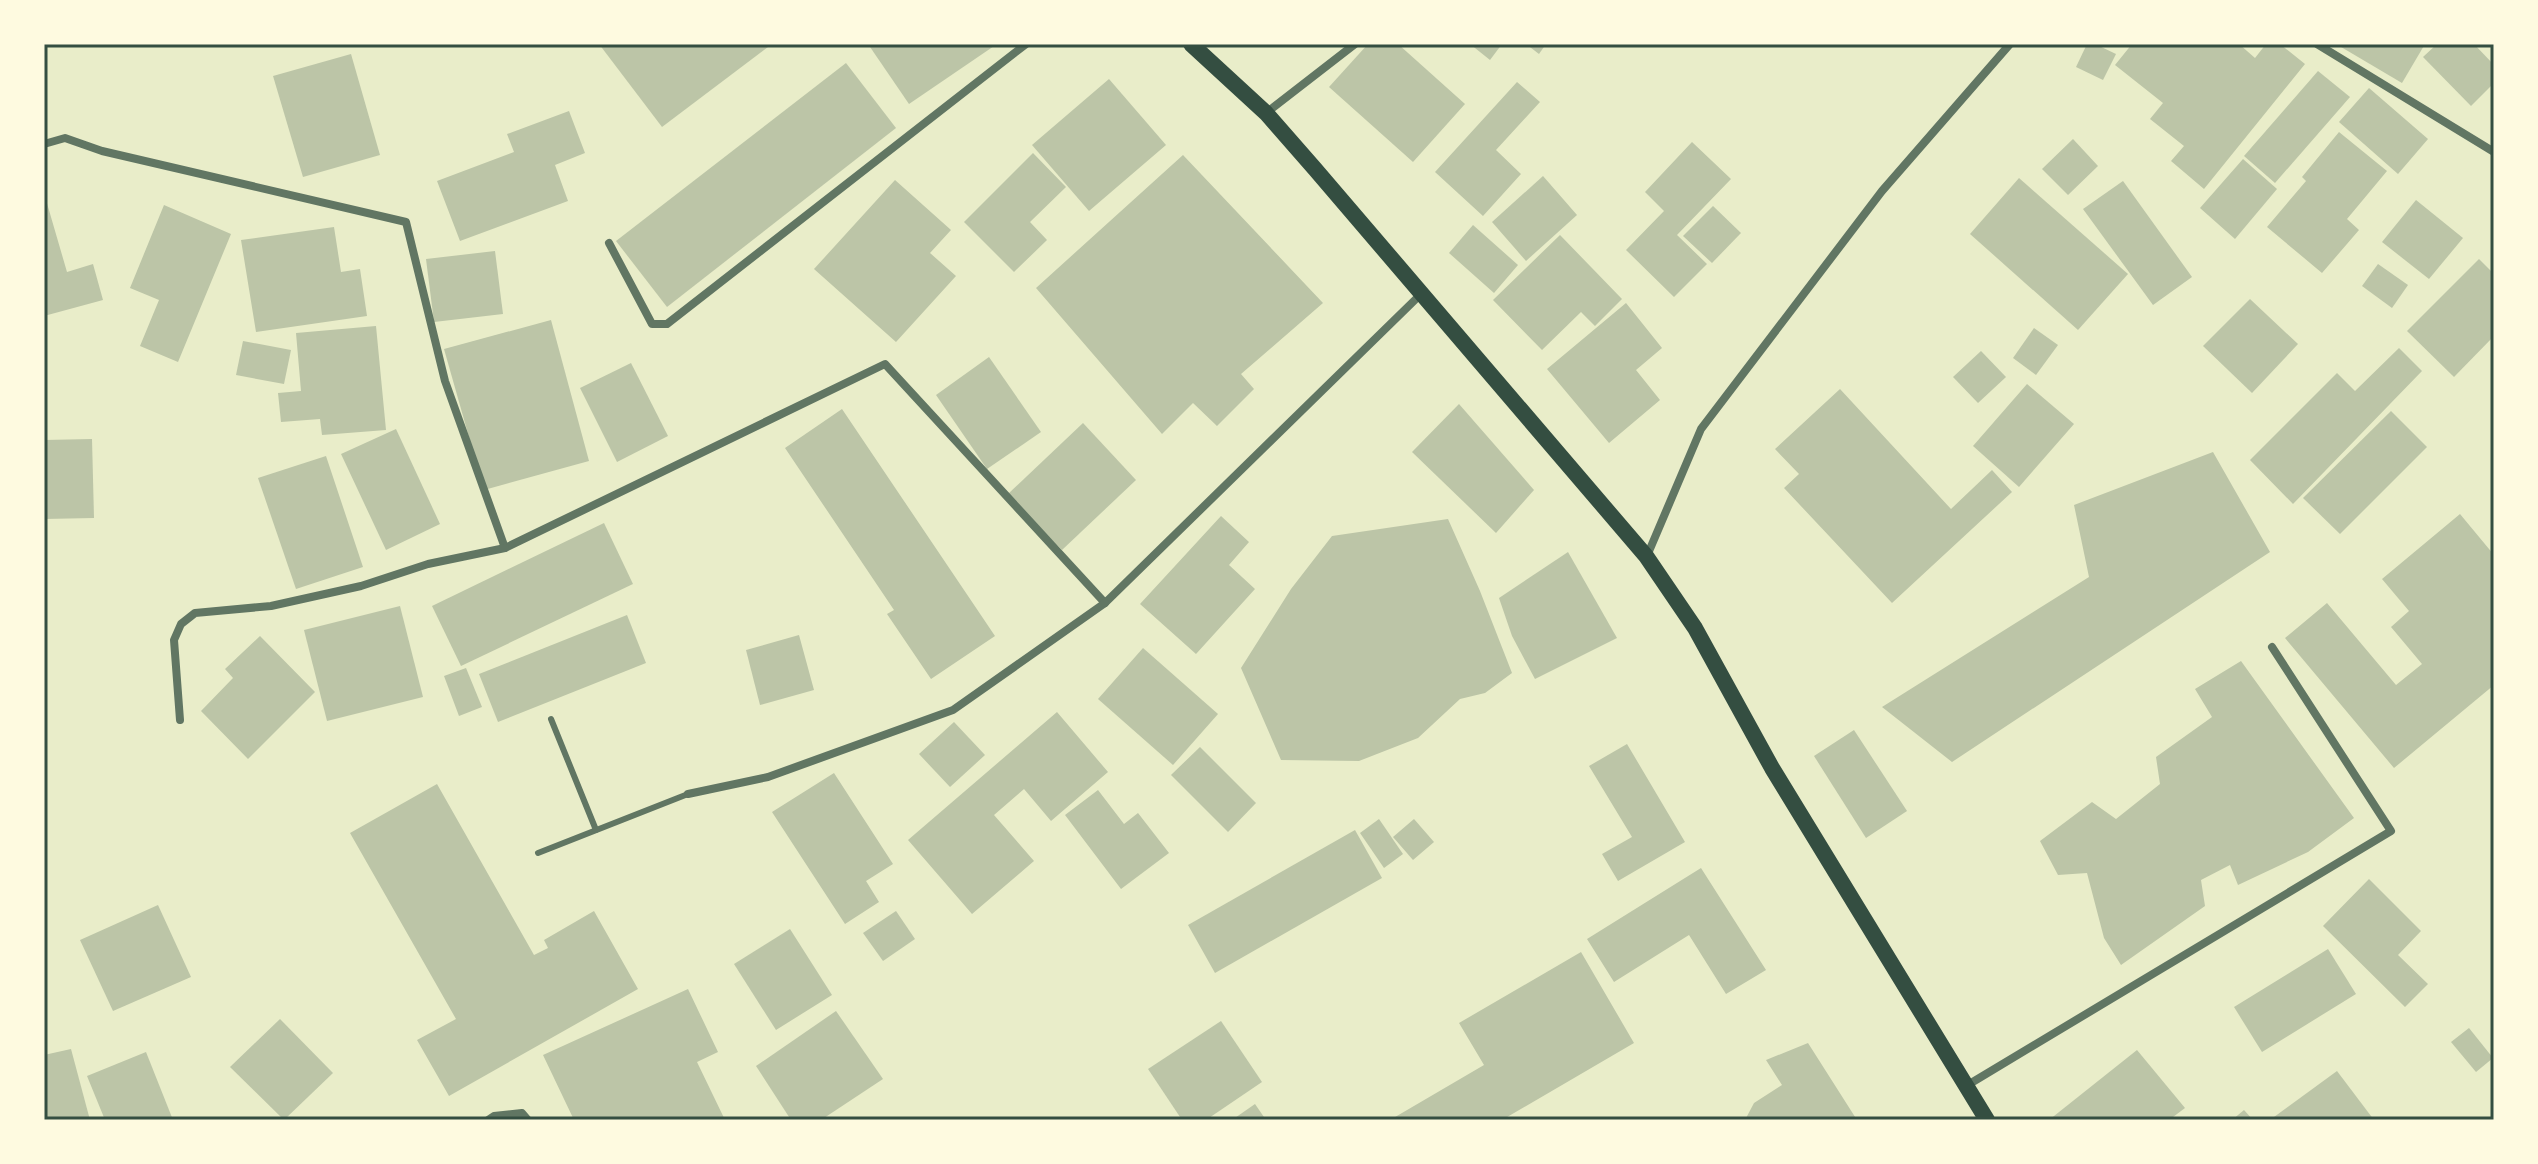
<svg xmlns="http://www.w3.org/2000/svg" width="2538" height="1164" viewBox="0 0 2538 1164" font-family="Figtree,sans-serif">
	<rect width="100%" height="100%" fill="#e9edc9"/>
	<!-- building -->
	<g fill="#bcc5a7">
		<polygon points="599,44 772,44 662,127"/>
		<polygon points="868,44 997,44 909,104"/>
		<polygon points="1368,44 1398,44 1465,104 1413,162 1329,87"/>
		<polygon points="1470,44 1502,44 1490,60"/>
		<polygon points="1526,44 1546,44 1539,54"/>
		<polygon points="2087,44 2095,44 2116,54 2103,80 2076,67"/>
		<polygon points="2132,44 2239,44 2255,58 2266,44 2280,44 2305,64 2204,189 2171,161 2184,146 2150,119 2163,103 2115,65"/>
		<polygon points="2336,44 2425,44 2402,83"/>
		<polygon points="2437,44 2474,44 2494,65 2494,83 2471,106 2423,57"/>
		<polygon points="351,54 380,155 303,177 273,76"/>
		<polygon points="846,63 896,128 667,307 616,241"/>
		<polygon points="2318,71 2350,97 2275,183 2244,156"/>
		<polygon points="1109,79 1166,145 1089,211 1032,145"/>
		<polygon points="1517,82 1540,102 1496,150 1521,174 1483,216 1435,172"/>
		<polygon points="2369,88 2428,139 2398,174 2339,122"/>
		<polygon points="569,111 585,153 555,165 568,201 460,241 437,181 514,152 507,134"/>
		<polygon points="2339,132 2387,171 2347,219 2359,230 2322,273 2267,227 2306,181 2302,177"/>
		<polygon points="2073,139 2098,166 2068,195 2042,169"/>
		<polygon points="1692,142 1731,179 1677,235 1707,264 1674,297 1626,250 1664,211 1645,192"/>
		<polygon points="1033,153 1066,187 1030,222 1047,240 1014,272 964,222"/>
		<polygon points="1183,155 1323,303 1241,374 1254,389 1217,426 1193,403 1162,434 1036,288"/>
		<polygon points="2243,159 2277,189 2235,239 2200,208"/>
		<polygon points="1543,176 1577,215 1526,261 1492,222"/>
		<polygon points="2019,178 2128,274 2078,330 1970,234"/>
		<polygon points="895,180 951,230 930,253 956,276 896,342 814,269"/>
		<polygon points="2123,181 2192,277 2153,305 2083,209"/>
		<polygon points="44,193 67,272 93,264 103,300 44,316"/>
		<polygon points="2416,200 2463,238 2429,279 2382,242"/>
		<polygon points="164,205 231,234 178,362 140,346 159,300 130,288"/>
		<polygon points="1713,206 1741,233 1712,263 1683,236"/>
		<polygon points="1473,225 1518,265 1494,293 1449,253"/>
		<polygon points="334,227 341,272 360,269 367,316 256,332 241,240"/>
		<polygon points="1560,235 1622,299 1595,326 1581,312 1542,350 1493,300"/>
		<polygon points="495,251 503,314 434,322 426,259"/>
		<polygon points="2479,259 2494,274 2494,336 2454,377 2407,331"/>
		<polygon points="2378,264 2408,285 2392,308 2362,286"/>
		<polygon points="2250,299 2298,344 2252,393 2203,346"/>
		<polygon points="1626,303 1662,348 1636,370 1660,400 1609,443 1547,369"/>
		<polygon points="551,320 589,461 484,490 444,349"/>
		<polygon points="376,326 386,430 322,435 320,419 281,422 278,393 301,391 296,333"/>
		<polygon points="2034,328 2058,345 2036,375 2013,358"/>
		<polygon points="243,341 291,350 284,384 236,375"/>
		<polygon points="2399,348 2422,371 2293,504 2250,460 2337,373 2355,391"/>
		<polygon points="1981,351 2006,377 1978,403 1953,377"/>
		<polygon points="989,357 1041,432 987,469 936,395"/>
		<polygon points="631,363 668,436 617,462 580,388"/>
		<polygon points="2027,384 2074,424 2019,487 1973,446"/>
		<polygon points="1840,389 1951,509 1992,470 2012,492 1892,603 1784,488 1799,474 1775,449"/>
		<polygon points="1459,404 1534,490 1496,533 1412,452"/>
		<polygon points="842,409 995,636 931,679 887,614 894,610 785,448"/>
		<polygon points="2391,411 2427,447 2340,534 2303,498"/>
		<polygon points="1083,423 1136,480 1062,550 1008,494"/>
		<polygon points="396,429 440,524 386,550 341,454"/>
		<polygon points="92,439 94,518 44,519 44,440"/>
		<polygon points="2213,452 2270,552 1952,762 1882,707 2089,577 2074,505"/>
		<polygon points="326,456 363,567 296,589 258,478"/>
		<polygon points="2460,514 2494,555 2494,685 2394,768 2285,638 2327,603 2396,685 2422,664 2391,627 2409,611 2382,579"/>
		<polygon points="1221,516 1249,542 1229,565 1255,589 1196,654 1140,604"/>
		<polygon points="1448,519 1480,591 1512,673 1485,693 1460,699 1418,738 1359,761 1281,760 1241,668 1291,589 1332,536"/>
		<polygon points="604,523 633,584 461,666 432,606"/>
		<polygon points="1568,552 1617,638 1535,679 1512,636 1499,598"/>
		<polygon points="400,606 423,697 327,721 304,630"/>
		<polygon points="627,615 646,663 498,722 479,674"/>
		<polygon points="799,635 814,690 760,705 746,650"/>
		<polygon points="260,636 315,692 248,759 201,711 233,678 225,669"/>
		<polygon points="1143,648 1218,714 1173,765 1098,699"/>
		<polygon points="2241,661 2354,818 2308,852 2238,885 2230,865 2201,880 2205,906 2121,965 2104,938 2087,873 2058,875 2040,841 2092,802 2116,819 2160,784 2156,757 2212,717 2195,689"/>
		<polygon points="466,668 482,707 459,716 444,676"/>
		<polygon points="1057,712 1108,772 1051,821 1024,789 994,815 1034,861 972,914 908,840"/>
		<polygon points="954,722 985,755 950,787 919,754"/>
		<polygon points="1854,730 1907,811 1866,838 1814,756"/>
		<polygon points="1627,744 1685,842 1618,881 1602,854 1632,837 1589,766"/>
		<polygon points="1200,747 1256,803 1228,832 1171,775"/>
		<polygon points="834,773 893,864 866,881 879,902 845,924 772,812"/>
		<polygon points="437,784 534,955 548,948 544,940 594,911 638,989 449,1096 417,1040 456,1019 350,833"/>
		<polygon points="1098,790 1124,824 1138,813 1169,853 1121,889 1065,815"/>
		<polygon points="1379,819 1403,854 1384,868 1360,833"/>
		<polygon points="1414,819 1434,842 1413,860 1393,837"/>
		<polygon points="1355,830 1382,878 1215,973 1188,925"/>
		<polygon points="1701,868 1766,970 1726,994 1689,935 1614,982 1587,939"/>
		<polygon points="2369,879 2421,931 2398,955 2428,984 2405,1007 2323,926"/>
		<polygon points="158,905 191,977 113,1011 80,940"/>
		<polygon points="896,911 915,939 883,961 863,933"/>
		<polygon points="790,929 832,995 776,1030 734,964"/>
		<polygon points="2328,949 2356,994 2262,1052 2234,1007"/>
		<polygon points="1581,952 1634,1043 1502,1120 1390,1120 1484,1065 1459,1023"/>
		<polygon points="688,989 718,1052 697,1062 725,1120 574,1120 543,1055"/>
		<polygon points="836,1011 883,1079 821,1120 791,1120 756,1066"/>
		<polygon points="280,1019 333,1073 284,1120 230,1067"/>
		<polygon points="1221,1021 1262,1082 1206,1120 1182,1120 1148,1069"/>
		<polygon points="2469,1028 2493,1058 2476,1072 2451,1042"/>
		<polygon points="1808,1043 1857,1120 1745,1120 1754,1103 1782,1085 1766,1060"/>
		<polygon points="71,1049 90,1120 44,1120 44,1055"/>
		<polygon points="2137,1050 2185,1108 2169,1120 2049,1120"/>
		<polygon points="146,1052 173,1120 105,1120 87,1076"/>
		<polygon points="2337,1071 2374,1120 2277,1120 2274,1117"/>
		<polygon points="1255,1104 1266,1120 1232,1120"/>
		<polygon points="2244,1110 2253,1120 2232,1120"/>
	</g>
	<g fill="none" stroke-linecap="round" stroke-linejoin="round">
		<!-- service -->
		<g stroke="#617663" stroke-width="6">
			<polyline points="551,719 596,830"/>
			<polyline points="538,853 688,794"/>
		</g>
		<!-- minor -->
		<g stroke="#617663" stroke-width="8">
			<polyline points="2317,44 2494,152"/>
			<polyline points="1266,113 1355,44"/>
			<polyline points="44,144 65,138 102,151 406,222 445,381 505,548 885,364 1105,603 1421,294"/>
			<polyline points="609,243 652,324 667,324 1026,44"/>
			<polyline points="1647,556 1701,429 1882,191 2010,44"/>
			<polyline points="180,720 174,640 181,624 195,613 271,606 361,586 428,564 505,548"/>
			<polyline points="688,794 768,777 953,710 1105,603"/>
			<polyline points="1966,1086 2391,831 2272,647"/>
			<polyline points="488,1120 494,1116 522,1113 528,1120"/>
		</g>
		<!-- secondary -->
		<polyline stroke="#344e41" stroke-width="16" points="1191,44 1266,113 1315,169 1646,556 1695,628 1772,768 1987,1120"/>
	</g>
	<!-- border -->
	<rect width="2538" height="1164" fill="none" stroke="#fefae0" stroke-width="92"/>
	<rect x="46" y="46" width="2446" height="1072" fill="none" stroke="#344e41" stroke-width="3"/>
</svg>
